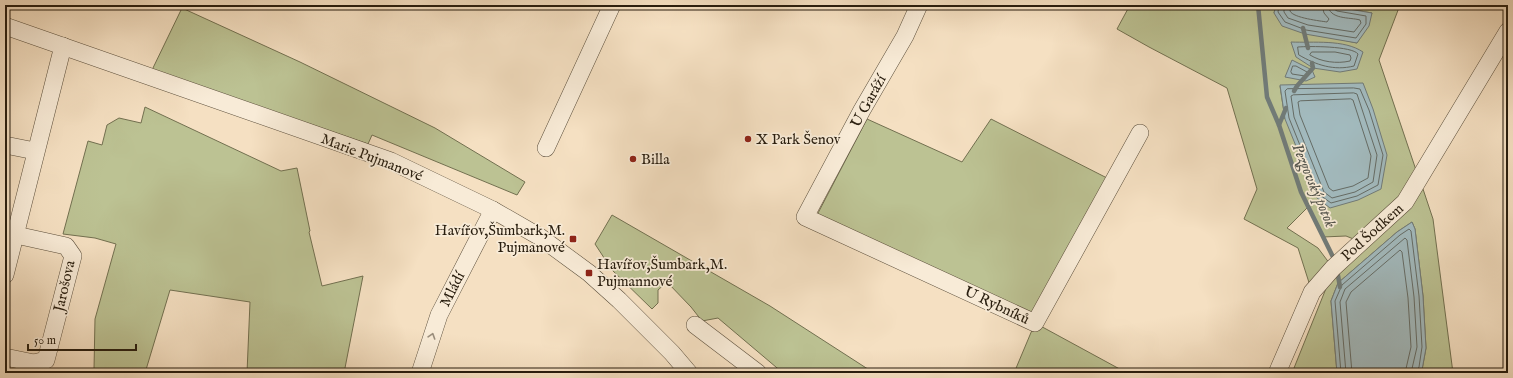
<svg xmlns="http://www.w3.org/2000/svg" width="1513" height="378" viewBox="0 0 1513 378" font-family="'IM FELL English',serif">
	<rect width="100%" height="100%" fill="#f5e0c2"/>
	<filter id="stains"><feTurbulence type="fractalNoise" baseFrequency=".005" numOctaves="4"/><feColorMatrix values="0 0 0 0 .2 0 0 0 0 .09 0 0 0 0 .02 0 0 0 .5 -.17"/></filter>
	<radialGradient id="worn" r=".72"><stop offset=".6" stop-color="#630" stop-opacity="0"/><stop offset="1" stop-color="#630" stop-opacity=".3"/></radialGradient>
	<!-- green -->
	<g fill="#bcc293" stroke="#727050" fill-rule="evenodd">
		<path d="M1130 5H1276L1274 13 1334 38 1357 43 1372 13 1326 5H1357L1375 8 1377 5H1400L1379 60 1419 179 1361 242 1346 236 1323 237 1308 207 1287 228 1318 248 1333 268 1312 292 1298 248 1244 219 1257 189 1227 88 1149 47 1117 29ZM1280 86H1297L1285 119Z"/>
		<polygon points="182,8 300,62 435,128 525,182 517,195 372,135 368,144 152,70"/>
		<polygon points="145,107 281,171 297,168 310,231 309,232 322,286 363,276 344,373 247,373 250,302 170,290 145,373 116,373 94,369 95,319 116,244 95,238 63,234 88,141 102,145 107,125 119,118 141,123"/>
		<polygon points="867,119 962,162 991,119 1107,178 1033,315 817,215"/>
		<polygon points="1423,189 1433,219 1453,373 1417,373 1422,370 1426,348 1423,296 1415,229 1412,222 1397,232 1338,283 1331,301 1337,373 1292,373 1329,281"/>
		<polygon points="612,215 770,306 874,373 783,373 718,318 702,321 691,307 667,282 658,290 658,303 652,309 612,270 595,244"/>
		<polygon points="1035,323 1127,373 1014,373"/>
	</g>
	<!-- water -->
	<g fill="#a2babe" stroke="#717b78">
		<polygon points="1276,5 1326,5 1372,13 1369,26 1357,43 1305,34 1282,26 1274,13"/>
		<path d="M1291 42C1313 43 1344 39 1363 52L1357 69 1340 72 1313 68 1296 57Z"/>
		<polygon points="1292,60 1312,70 1315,77 1306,81 1285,77"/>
		<polygon points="1363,83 1373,109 1387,155 1381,189 1358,200 1330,208 1317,198 1285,119 1280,85"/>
		<polygon points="1412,222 1415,229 1423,296 1426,348 1422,370 1417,373 1337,373 1331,301 1338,283 1397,232"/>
	</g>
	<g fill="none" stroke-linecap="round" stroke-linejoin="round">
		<!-- shore -->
		<g stroke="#656c66" stroke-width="1">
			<polyline points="1279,5 1278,12 1285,22 1306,30 1356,38 1366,24 1366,16 1337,11 1334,9 1333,5"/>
			<path d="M1284 5V12L1288 18 1308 25 1354 32 1361 23 1360 20C1350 17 1329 20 1328 5"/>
			<path d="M1290 5C1290 6 1290 10 1290 11 1293 18 1321 21 1327 22L1329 19 1324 13 1322 5"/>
			<path d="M1298 47C1309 46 1352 46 1358 54L1354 66C1334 71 1316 65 1299 55Z"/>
			<path d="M1312 52H1335L1350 55 1351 58 1350 61C1337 64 1321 62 1310 55Z"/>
			<polygon points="1293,66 1296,66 1307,72 1308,75 1305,76 1292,74 1291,72"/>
			<polygon points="1354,88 1360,89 1369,110 1383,155 1378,185 1357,196 1331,203 1320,195 1289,118 1285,91 1287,89"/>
			<polygon points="1354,93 1357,94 1377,155 1373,182 1355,192 1332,198 1324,192 1294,117 1291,96 1293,95"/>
			<polygon points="1351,99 1353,100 1371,156 1368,178 1353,186 1333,191 1329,188 1300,115 1298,102 1300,101"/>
			<polyline points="1341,373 1335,301 1342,285 1400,235 1409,229 1411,231 1419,296 1422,347 1419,367 1416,373"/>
			<polyline points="1346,373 1340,302 1345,289 1405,238 1407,240 1414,297 1417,347 1411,373"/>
			<polyline points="1352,373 1346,302 1351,292 1400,250 1402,252 1408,298 1411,347 1405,373"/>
		</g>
		<!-- stream -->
		<g stroke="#717b78" stroke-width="4.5">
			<polyline points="1258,5 1267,97 1279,125 1301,192 1335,261"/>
			<polyline points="1303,28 1308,48"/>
			<polyline points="1294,91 1297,86 1313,68 1312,63"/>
			<polyline points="1279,125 1286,108"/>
			<polyline points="1337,270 1340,287"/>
		</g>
		<defs>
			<g id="street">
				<polyline points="919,5 905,36 862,110 805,217 1035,323 1140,133"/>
				<polyline points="5,26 391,161 493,210 540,237 589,273 619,300 672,353 689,373"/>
				<polyline points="5,145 35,151"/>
				<polyline points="546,148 612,5"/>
				<polyline points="5,275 63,46"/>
				<polyline points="695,325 758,373"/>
				<polyline points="5,357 34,363 46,360 73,256 66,246 16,235"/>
				<polyline points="420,373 439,315 493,210"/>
				<polyline points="1277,373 1312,292 1333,268 1405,202 1508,31"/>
			</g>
		</defs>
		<!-- street casing -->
		<use href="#street" stroke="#5b4e3b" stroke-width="18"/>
		<!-- street -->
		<use href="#street" stroke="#f8ebd7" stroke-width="17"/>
	</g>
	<!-- one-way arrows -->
	<defs><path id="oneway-chevron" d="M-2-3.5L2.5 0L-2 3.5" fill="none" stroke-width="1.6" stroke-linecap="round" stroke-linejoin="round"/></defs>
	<use stroke="#9a8e7d" href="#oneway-chevron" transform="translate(432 336) rotate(-72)"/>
	<!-- markers -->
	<g fill="#8f2418" stroke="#f8ebd7" stroke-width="1.5">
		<circle cx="748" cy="139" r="4"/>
		<circle cx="633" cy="159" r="4"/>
		<rect x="569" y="235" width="8" height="8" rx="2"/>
		<rect x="585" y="269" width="8" height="8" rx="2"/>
	</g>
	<g text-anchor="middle" stroke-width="3.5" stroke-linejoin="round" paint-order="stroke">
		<!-- street labels -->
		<g font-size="15" fill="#281d0e" stroke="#f8ebd7">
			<text transform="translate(868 101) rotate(-61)" y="5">U Garáží</text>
			<text transform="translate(372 157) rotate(21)" y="5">Marie Pujmanové</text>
			<text transform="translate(1372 232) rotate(-42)" y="5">Pod Šodkem</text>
			<text transform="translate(64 286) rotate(-77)" y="5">Jarošova</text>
			<text transform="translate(452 289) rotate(-63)" y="5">Mládí</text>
			<text transform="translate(997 305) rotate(25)" y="5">U Rybníků</text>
		</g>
		<!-- poi labels -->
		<g font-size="15" fill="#281d0e" stroke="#f8ebd7" text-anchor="start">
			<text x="756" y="144">X Park Šenov</text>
			<text x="641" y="164">Billa</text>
			<text x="565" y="235" text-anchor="end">Havířov,Šumbark,M.<tspan x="565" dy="17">Pujmanové</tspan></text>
			<text x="597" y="269">Havířov,Šumbark,M.<tspan x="597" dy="17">Pujmannové</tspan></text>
		</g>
		<!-- water labels -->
		<g font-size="16" font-style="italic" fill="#53544c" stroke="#f8ebd7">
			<text transform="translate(1315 185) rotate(67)" y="6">Pezgovský potok</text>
		</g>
	</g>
	<!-- margin -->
	<rect width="1513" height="378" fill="none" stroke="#f5e0c2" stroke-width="20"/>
	<rect x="6" y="6" width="1501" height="366" fill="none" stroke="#281d0e" stroke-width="2"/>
	<rect x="10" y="10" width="1493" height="358" fill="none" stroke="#281d0e"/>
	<!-- scale -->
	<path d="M28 344v6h108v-6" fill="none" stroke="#281d0e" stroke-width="2"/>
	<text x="34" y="344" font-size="12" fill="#281d0e" stroke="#f8ebd7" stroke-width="3" paint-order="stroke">50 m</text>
	<rect width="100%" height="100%" filter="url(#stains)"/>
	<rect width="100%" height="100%" fill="url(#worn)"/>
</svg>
